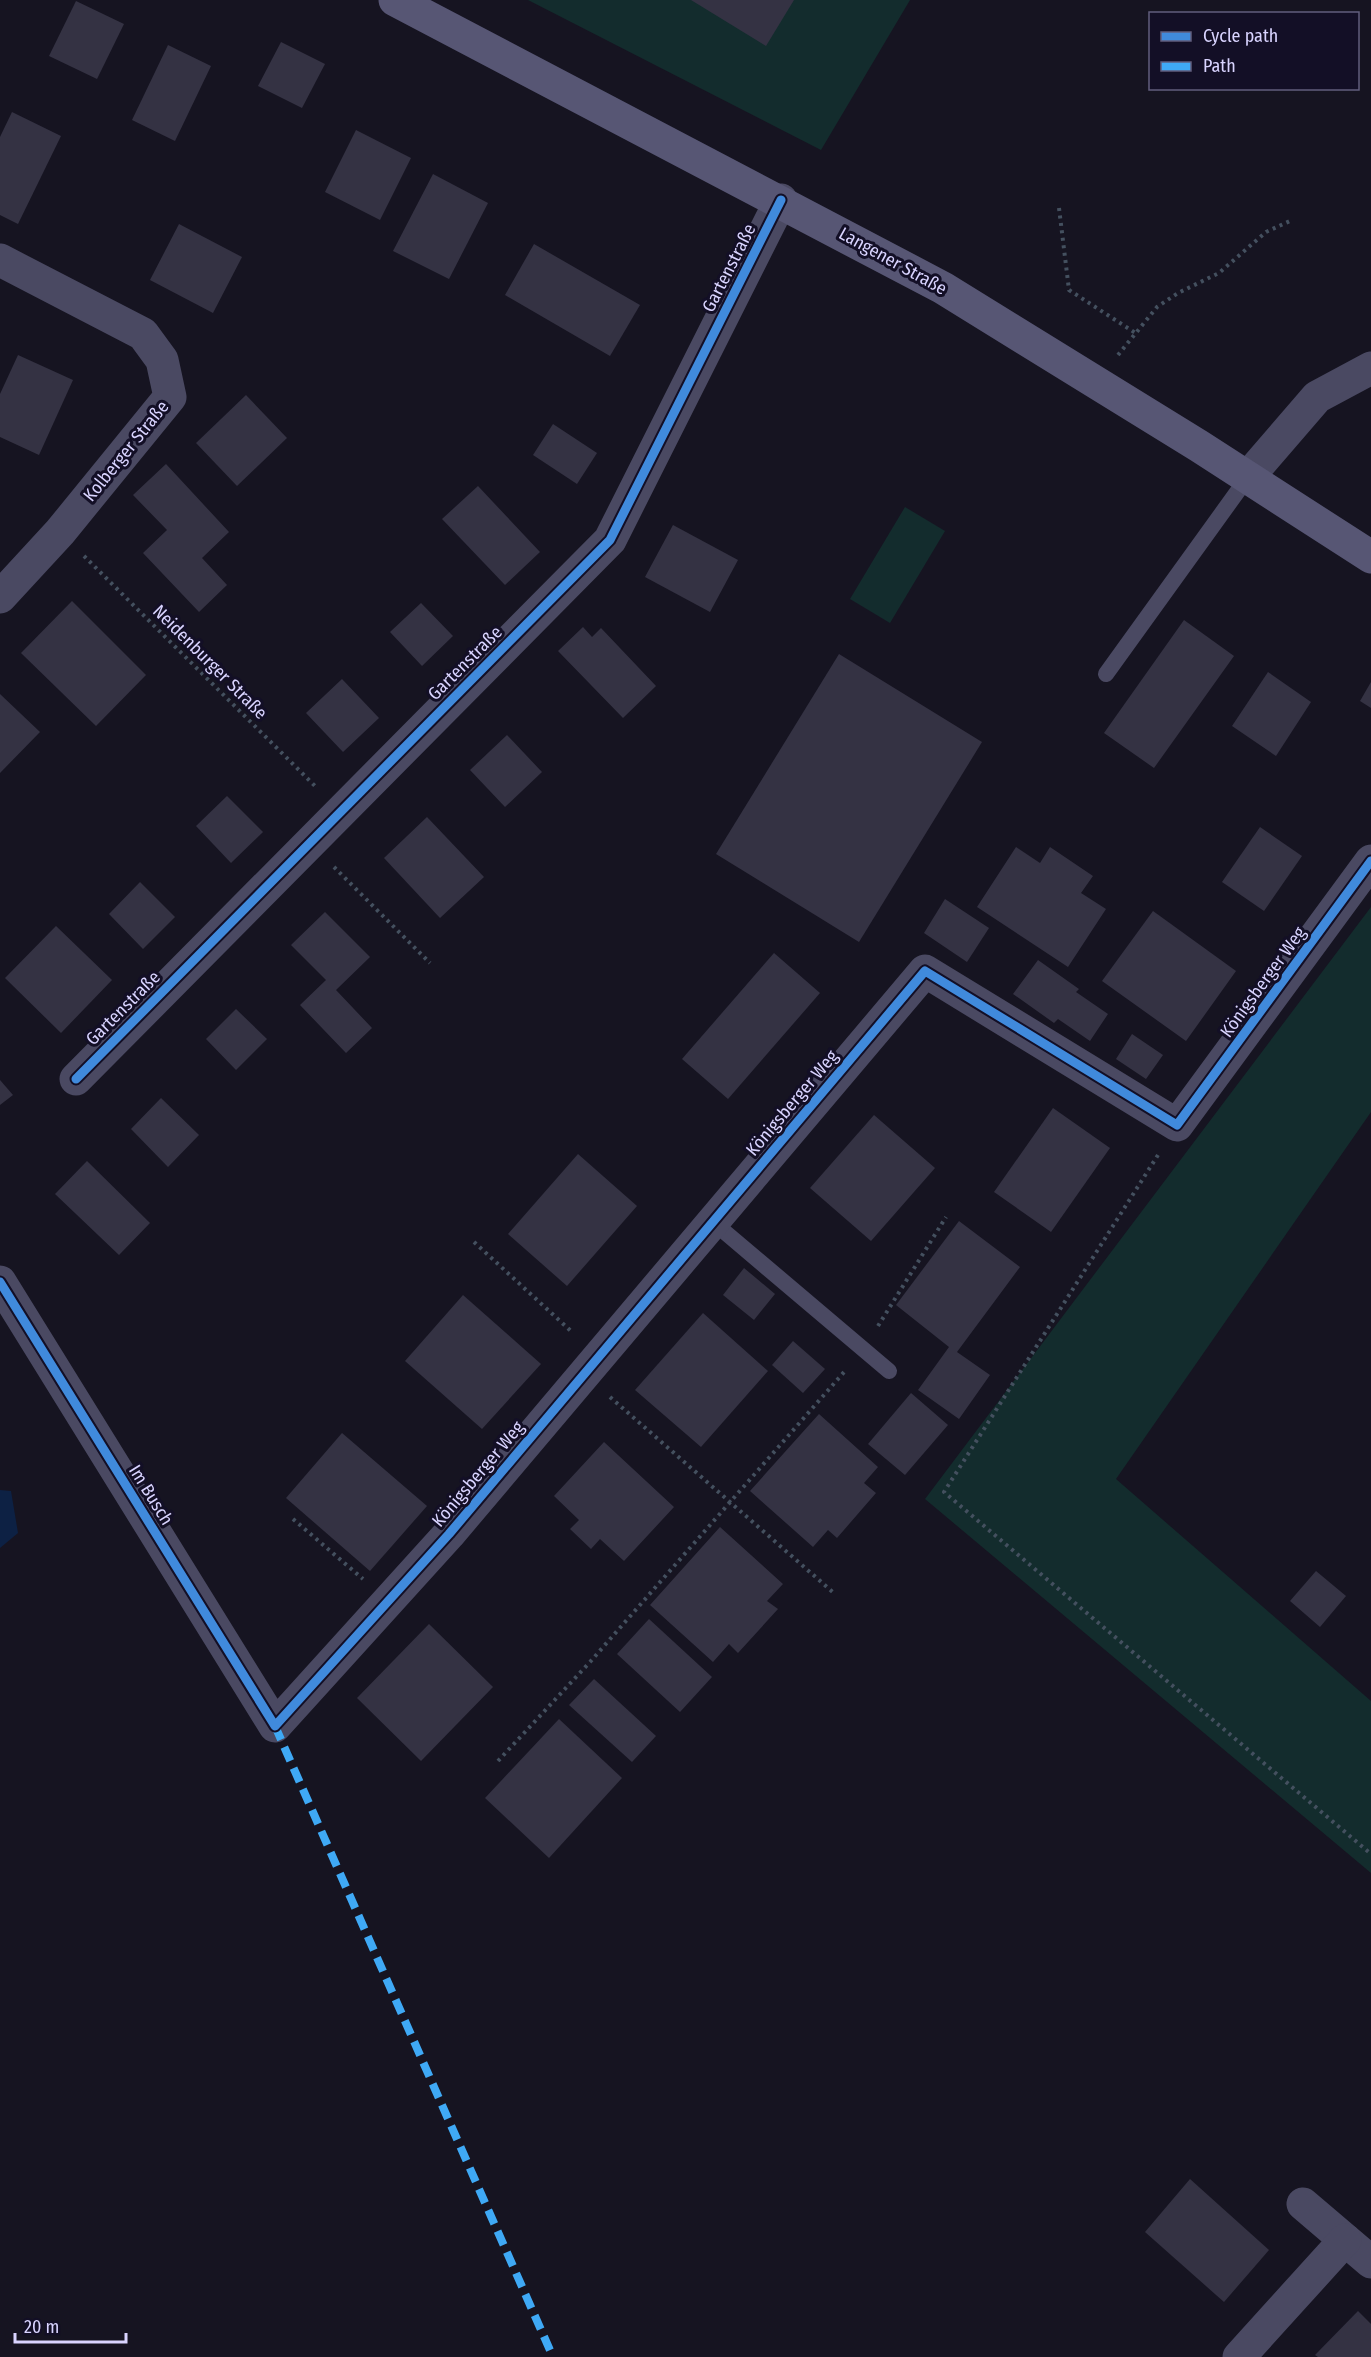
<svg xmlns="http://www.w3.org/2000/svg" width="1371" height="2357" viewBox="0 0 1371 2357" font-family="'Fira Sans Condensed',sans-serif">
	<rect width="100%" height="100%" fill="#161421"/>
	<!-- green -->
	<g fill="#132c2d">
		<polygon points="528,0 910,0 821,150"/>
		<polygon points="905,507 945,531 890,623 850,599"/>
		<polygon points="1371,907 1371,1112 1116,1479 1371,1701 1371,1873 925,1499"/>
	</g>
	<!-- water -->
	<polygon fill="#0d2144" points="0,1490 11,1491 18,1533 0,1548"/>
	<!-- building -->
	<g fill="#343243">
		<polygon points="691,0 794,0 766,46"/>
		<polygon points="76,1 124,24 97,79 49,56"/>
		<polygon points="281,42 325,64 302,108 258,86"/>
		<polygon points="168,45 211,66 175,141 132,120"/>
		<polygon points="12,112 61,136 18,224 0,215 0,137"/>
		<polygon points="356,130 411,158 380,220 325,192"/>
		<polygon points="433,174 488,203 449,279 393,251"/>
		<polygon points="179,224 242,257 213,313 150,280"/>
		<polygon points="534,244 640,305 610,356 505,295"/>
		<polygon points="18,355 73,380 39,455 0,437 0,394"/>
		<polygon points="246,395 287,438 237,486 196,443"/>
		<polygon points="553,424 597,453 577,484 533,455"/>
		<polygon points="166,464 229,532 202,558 227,585 199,612 143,553 167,530 133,495"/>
		<polygon points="478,486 540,552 505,585 442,519"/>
		<polygon points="673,525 738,560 710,612 645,577"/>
		<polygon points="72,601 146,675 96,726 21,653"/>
		<polygon points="421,603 453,636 422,666 390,632"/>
		<polygon points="1184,620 1234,656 1154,768 1104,733"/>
		<polygon points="583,627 592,637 601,628 656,686 623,718 558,651"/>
		<polygon points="839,654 982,742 859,942 716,854"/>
		<polygon points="1268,672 1311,702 1276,756 1232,726"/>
		<polygon points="342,679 379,718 343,752 306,713"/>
		<polygon points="1371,682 1371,708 1360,701"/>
		<polygon points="0,694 40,732 0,773"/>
		<polygon points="507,735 542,772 505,807 470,770"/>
		<polygon points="227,796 263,832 231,863 196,826"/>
		<polygon points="427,817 484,877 440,918 384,858"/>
		<polygon points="1260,827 1302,856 1264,911 1222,882"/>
		<polygon points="1016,847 1040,863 1050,847 1093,876 1081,893 1106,909 1068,967 977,907"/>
		<polygon points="140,882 175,917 143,949 109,914"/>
		<polygon points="945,899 989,928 967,962 924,933"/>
		<polygon points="1153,911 1236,971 1186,1041 1102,981"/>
		<polygon points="325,912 370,957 336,990 372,1028 346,1053 300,1005 326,980 291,945"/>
		<polygon points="56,926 112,980 61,1033 5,978"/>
		<polygon points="774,953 820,993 728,1099 682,1059"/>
		<polygon points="1038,960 1079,989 1076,992 1108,1014 1090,1041 1058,1019 1054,1023 1013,994"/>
		<polygon points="236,1009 267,1039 236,1070 206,1039"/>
		<polygon points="1132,1034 1163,1055 1146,1079 1116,1059"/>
		<polygon points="0,1080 13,1095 0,1105"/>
		<polygon points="161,1098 199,1135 168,1167 131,1129"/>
		<polygon points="1053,1108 1110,1148 1051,1232 994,1192"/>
		<polygon points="874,1115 935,1168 871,1241 810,1188"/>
		<polygon points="578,1154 637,1206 567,1286 508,1234"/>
		<polygon points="87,1161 150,1223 119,1255 55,1194"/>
		<polygon points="959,1221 1020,1267 957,1352 990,1375 959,1419 918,1390 949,1347 896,1305"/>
		<polygon points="744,1268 775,1294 754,1320 723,1295"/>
		<polygon points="463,1295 541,1364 482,1429 405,1361"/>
		<polygon points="703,1313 768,1371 701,1447 635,1390"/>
		<polygon points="793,1341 825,1369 803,1393 772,1365"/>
		<polygon points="911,1393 948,1425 905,1475 868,1444"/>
		<polygon points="819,1414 878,1467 864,1483 876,1493 837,1538 828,1530 813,1547 750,1491"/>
		<polygon points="342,1433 427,1506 370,1571 286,1498"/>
		<polygon points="604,1442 674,1507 624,1561 600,1539 591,1549 570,1529 579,1520 554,1496"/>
		<polygon points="720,1527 783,1584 767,1601 778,1609 738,1653 729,1644 713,1662 650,1605"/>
		<polygon points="1316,1571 1346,1596 1320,1627 1290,1601"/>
		<polygon points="649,1619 712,1677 680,1712 617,1654"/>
		<polygon points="429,1624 493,1687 421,1761 357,1698"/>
		<polygon points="594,1679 656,1736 632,1762 569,1705"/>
		<polygon points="559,1719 622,1778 549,1858 485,1798"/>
		<polygon points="1190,2179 1269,2250 1224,2302 1145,2232"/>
		<polygon points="1358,2311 1371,2324 1371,2357 1318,2357 1315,2355"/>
	</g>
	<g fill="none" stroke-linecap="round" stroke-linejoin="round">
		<!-- path -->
		<g stroke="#44505f" stroke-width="4" stroke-dasharray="3 4.5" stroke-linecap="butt">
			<polyline points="1059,208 1069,290 1137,334"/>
			<polyline points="1118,355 1157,307 1178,293 1219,273 1266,232 1290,221"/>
			<polyline points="84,556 315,786"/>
			<polyline points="334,867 430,963"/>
			<polyline points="1158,1155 944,1492 1371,1854"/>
			<polyline points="474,1242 572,1332"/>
			<polyline points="878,1326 946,1217"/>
			<polyline points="610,1397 835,1594"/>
			<polyline points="293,1519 363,1579"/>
			<polyline points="498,1761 590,1662 845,1371"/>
		</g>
		<!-- lane -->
		<g stroke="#4a4962" stroke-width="16">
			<polyline points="1106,674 1248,477"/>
			<polyline points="713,1222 889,1371"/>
		</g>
		<!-- street -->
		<g stroke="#4a4962" stroke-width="33">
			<polyline points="0,260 143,334 162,360 170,397 60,532 0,597"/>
			<polyline points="1248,477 1317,397 1371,368"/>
			<polyline points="76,1079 610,540 781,200"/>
			<polyline points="0,1282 275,1726 449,1534 925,971 1177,1125 1371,861"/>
			<polyline points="1303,2204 1371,2262"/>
			<polyline points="1239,2357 1345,2240"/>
		</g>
		<!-- secondary -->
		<polyline stroke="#575674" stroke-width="33" points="395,0 943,288 1199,446 1371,557"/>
		<!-- quiet -->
		<polyline stroke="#3fa9f5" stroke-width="8" stroke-dasharray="15 8" stroke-linecap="butt" points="275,1726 553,2357"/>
		<defs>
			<g id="cycleway">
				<polyline points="76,1079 610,540 781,200"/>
				<polyline points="0,1282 275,1726 449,1534 925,971 1177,1125 1371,861"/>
			</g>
		</defs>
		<!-- cycleway casing -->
		<use href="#cycleway" stroke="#130f26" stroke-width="13"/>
		<!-- cycleway -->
		<use href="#cycleway" stroke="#408adc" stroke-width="9"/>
	</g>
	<g text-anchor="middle" stroke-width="6" stroke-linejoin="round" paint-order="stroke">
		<!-- street labels -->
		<g font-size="18" fill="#d9d4ff" stroke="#130f26">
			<text transform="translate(893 261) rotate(29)" y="6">Langener Straße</text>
			<text transform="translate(729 268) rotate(-63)" y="6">Gartenstraße</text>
			<text transform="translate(126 451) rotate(-51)" y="6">Kolberger Straße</text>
			<text transform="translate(210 662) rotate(45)" y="6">Neidenburger Straße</text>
			<text transform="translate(465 663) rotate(-45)" y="6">Gartenstraße</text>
			<text transform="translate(1263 982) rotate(-54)" y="6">Königsberger Weg</text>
			<text transform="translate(123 1008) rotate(-45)" y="6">Gartenstraße</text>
			<text transform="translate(792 1103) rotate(-50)" y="6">Königsberger Weg</text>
			<text transform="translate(478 1474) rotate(-50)" y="6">Königsberger Weg</text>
			<text transform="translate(151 1495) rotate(58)" y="6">Im Busch</text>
		</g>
	</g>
	<!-- legend -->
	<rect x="1149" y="12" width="210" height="78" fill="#130f26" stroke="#625e7d" stroke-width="1.5"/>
	<rect x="1161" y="32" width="30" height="9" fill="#408adc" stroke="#625e7d" stroke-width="1.5"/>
	<text x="1203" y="42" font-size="18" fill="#d9d4ff">Cycle path</text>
	<rect x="1161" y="62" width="30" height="9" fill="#3fa9f5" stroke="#625e7d" stroke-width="1.5"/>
	<text x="1203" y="72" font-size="18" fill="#d9d4ff">Path</text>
	<!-- scale -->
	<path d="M15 2333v9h111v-9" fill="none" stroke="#d9d4ff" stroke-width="3"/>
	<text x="24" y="2333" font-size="18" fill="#d9d4ff" stroke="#130f26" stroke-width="4.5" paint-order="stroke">20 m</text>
</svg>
